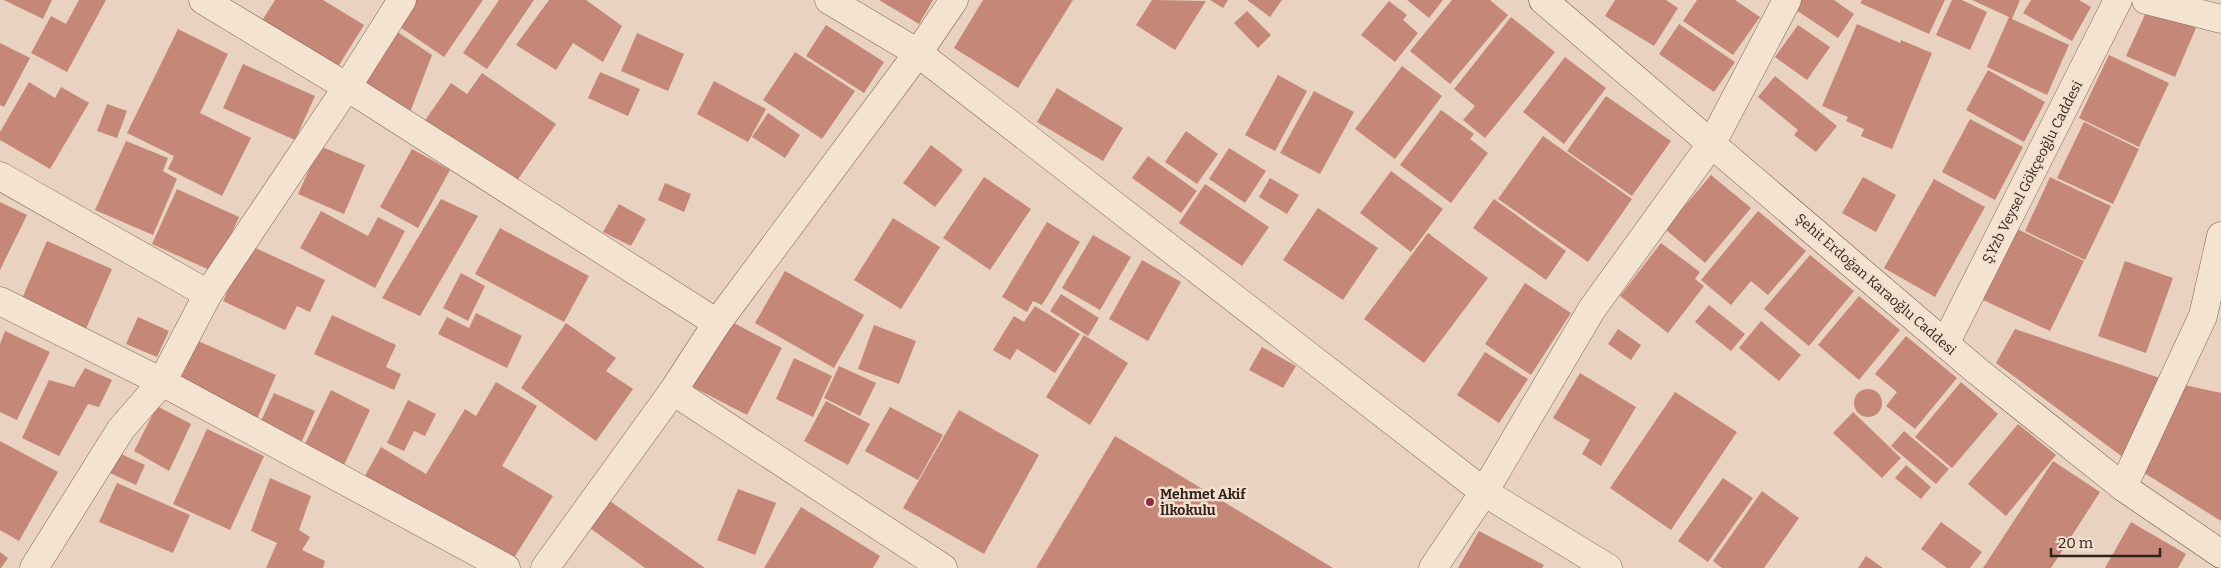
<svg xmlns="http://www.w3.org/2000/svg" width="2221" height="568" viewBox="0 0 2221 568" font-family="Bitter,serif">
	<rect width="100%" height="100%" fill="#e9d3c0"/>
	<!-- building -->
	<g fill="#c58778">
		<polygon points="4,0 52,0 43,19"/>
		<polygon points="79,0 106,0 67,72 31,53 51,16 66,24"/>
		<polygon points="275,0 323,0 364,25 336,70 260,24"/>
		<polygon points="414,0 483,0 444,57 397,25"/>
		<polygon points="499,0 534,0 487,69 463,53"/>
		<polygon points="549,0 586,0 622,26 603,62 573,43 556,70 516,45"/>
		<polygon points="879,0 933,0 919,24"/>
		<polygon points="983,0 1073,0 1018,88 954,48"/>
		<polygon points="1152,0 1206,1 1175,50 1136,25"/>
		<polygon points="1210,0 1228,0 1223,8"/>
		<polygon points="1247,0 1282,0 1270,17"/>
		<polygon points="1407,0 1443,0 1429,18"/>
		<polygon points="1452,0 1490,0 1508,15 1450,84 1410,51"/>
		<polygon points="1615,0 1666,0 1678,8 1654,46 1605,16"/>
		<polygon points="1697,0 1735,0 1760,17 1733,55 1683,21"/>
		<polygon points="1799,0 1834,0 1854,14 1838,38 1793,8"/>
		<polygon points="1862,0 1945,0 1929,34 1860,3"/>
		<polygon points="1952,0 1962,0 1987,12 1970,50 1936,35"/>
		<polygon points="1972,0 2020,0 2012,19 2069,45 2047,95 1987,67 2009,17"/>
		<polygon points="2031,0 2079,0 2091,7 2072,41 2023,13"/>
		<polygon points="1389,1 1407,15 1403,20 1418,33 1395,62 1361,35"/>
		<polygon points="2148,8 2196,28 2175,77 2126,56"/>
		<polygon points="1247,11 1271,35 1258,48 1234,23"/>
		<polygon points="1511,17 1555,52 1485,138 1463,120 1475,106 1454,89"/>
		<polygon points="1679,24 1735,62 1714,92 1659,54"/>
		<polygon points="1857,24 1900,43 1901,40 1932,53 1892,149 1861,136 1864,129 1846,121 1848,117 1822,106"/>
		<polygon points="826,25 884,62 864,93 806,56"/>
		<polygon points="1798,25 1830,47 1807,80 1775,57"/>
		<polygon points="178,29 228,54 200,113 251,138 222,196 168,169 174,156 127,133"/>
		<polygon points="393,29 432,55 409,115 357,84"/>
		<polygon points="637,33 684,54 668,91 621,71"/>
		<polygon points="0,43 30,58 4,107 0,105"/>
		<polygon points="795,52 855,91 822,139 763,100"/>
		<polygon points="2109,55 2169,83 2139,147 2079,118"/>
		<polygon points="1565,57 1606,88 1564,144 1523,112"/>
		<polygon points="243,64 315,96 295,140 223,108"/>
		<polygon points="1402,66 1442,96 1395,159 1355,129"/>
		<polygon points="1988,70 2045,102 2024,142 1966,110"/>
		<polygon points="600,72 640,89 628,116 588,98"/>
		<polygon points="482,73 556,124 514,185 424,122 451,83 467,94"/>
		<polygon points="1278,75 1307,91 1275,151 1245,135"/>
		<polygon points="1775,76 1837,126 1816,152 1794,135 1798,130 1758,97"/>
		<polygon points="714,81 766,109 748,142 697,114"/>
		<polygon points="29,82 55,98 61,87 89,103 50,169 0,140 0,132"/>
		<polygon points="1057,88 1123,128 1103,161 1037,122"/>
		<polygon points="1314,91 1354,112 1320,174 1280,153"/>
		<polygon points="1606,96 1671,141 1632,196 1567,151"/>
		<polygon points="107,104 127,111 117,138 97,131"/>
		<polygon points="1441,110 1474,134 1470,139 1488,153 1451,203 1400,165"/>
		<polygon points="768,113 800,135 785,158 752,137"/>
		<polygon points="1970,119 2023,147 1995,200 1942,172"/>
		<polygon points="2084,122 2139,149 2113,204 2057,178"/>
		<polygon points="1186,131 1218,154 1197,184 1165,162"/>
		<polygon points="1543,136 1632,199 1588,262 1498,199"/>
		<polygon points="126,141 168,158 163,171 177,179 153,235 95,210"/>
		<polygon points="931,145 963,170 935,207 903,183"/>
		<polygon points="320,146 365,165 344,214 298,194"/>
		<polygon points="1229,148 1266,171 1245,203 1209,179"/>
		<polygon points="412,149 450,170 418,228 380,207"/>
		<polygon points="1148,156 1197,191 1181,213 1132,178"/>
		<polygon points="1391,171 1443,209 1411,252 1360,213"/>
		<polygon points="1711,175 1751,208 1705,263 1665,229"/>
		<polygon points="984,177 1031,209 990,270 943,238"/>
		<polygon points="1863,177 1896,195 1876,232 1842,213"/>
		<polygon points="2050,177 2111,206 2085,260 2025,231"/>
		<polygon points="1270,178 1299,195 1287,214 1259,197"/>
		<polygon points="1934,179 1985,207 1935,297 1884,268"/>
		<polygon points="665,183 691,194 684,212 658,200"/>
		<polygon points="1205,184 1269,227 1242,266 1179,223"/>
		<polygon points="177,189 239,217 214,272 152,244"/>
		<polygon points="441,199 478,216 420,316 382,298"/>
		<polygon points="1494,199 1566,251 1546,280 1473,228"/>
		<polygon points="0,202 27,215 0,270"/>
		<polygon points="619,204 646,219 631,246 603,232"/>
		<polygon points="1318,208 1378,248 1343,300 1283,260"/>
		<polygon points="321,211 368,236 378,217 405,231 375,288 300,248"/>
		<polygon points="1758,211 1806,251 1768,295 1751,281 1731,305 1701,280"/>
		<polygon points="893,218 940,247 901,309 854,280"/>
		<polygon points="1047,222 1080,242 1042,305 1033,301 1027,312 1002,297"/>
		<polygon points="500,228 589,276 564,322 475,274"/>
		<polygon points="2017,229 2084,261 2050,331 1983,300"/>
		<polygon points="1428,233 1488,278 1424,363 1364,319"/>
		<polygon points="1093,235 1131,257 1100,310 1062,288"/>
		<polygon points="47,241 112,269 85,331 20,303"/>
		<polygon points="1661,243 1700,272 1695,279 1704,286 1668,333 1620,296"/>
		<polygon points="249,245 325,280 310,312 297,306 285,330 223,301"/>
		<polygon points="1810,255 1854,291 1809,346 1764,309"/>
		<polygon points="1142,260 1181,282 1148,341 1109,319"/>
		<polygon points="2125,261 2173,278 2146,353 2098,336"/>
		<polygon points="785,271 864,315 834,368 755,323"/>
		<polygon points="461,273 485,286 468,321 443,308"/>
		<polygon points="1525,283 1571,313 1531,375 1485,344"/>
		<polygon points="1061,294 1099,318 1088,336 1050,311"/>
		<polygon points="1859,296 1900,330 1859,380 1818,345"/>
		<polygon points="1709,305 1745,334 1731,351 1695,322"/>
		<polygon points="1035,306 1080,334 1055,373 1017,349 1010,360 993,350 1014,316 1024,322"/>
		<polygon points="476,313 522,336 507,368 438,334 447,317 469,328"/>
		<polygon points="332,315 396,345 386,367 401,374 394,390 314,354"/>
		<polygon points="138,317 169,331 157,357 126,344"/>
		<polygon points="728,320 782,348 747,415 693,387"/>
		<polygon points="1761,321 1801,355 1779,381 1739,348"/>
		<polygon points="566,323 616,358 606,371 633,389 596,441 521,388"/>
		<polygon points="874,325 916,341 899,384 858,369"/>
		<polygon points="1618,329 1641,345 1631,360 1608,344"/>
		<polygon points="2015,329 2163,379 2124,458 1996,363"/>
		<polygon points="5,331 50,352 17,420 0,412 0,344"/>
		<polygon points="1084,335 1128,363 1090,425 1046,397"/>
		<polygon points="1906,336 1957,378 1915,429 1886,406 1897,392 1875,374"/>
		<polygon points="198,341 276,375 257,419 178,384"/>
		<polygon points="1262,347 1296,366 1283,388 1249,370"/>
		<polygon points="1485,352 1528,379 1499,423 1457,395"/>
		<polygon points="794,358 832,376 813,417 776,399"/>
		<polygon points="839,366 876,383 860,416 824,398"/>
		<polygon points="85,368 112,380 99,407 88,404 59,456 22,438 49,380 74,387"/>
		<polygon points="1580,373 1636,407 1601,466 1582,454 1590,440 1553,418"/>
		<polygon points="496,382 537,406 502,466 553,496 512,561 363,479 381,447 426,474 465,409 476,416"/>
		<polygon points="1961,382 1998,414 1952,468 1915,437"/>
		<polygon points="2171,382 2221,393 2221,521 2130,464"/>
		<circle cx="1868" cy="403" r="14"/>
		<polygon points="331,390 370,410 344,465 304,446"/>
		<polygon points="1675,392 1737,432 1671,530 1610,488"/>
		<polygon points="274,393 315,411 302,441 260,423"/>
		<polygon points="408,400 436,414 425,436 414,431 404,451 387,443"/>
		<polygon points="826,401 870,424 848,465 804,441"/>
		<polygon points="157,406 191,424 169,471 134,451"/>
		<polygon points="890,407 943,435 918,480 865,451"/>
		<polygon points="959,410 1039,455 984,554 903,508"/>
		<polygon points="1853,412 1901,458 1882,478 1833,433"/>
		<polygon points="2018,424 2056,455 2006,516 1968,484"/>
		<polygon points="207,429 264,456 230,530 173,504"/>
		<polygon points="1904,431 1949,469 1936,484 1891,446"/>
		<polygon points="1115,436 1333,568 1036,568"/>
		<polygon points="0,441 58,472 19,541 0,530"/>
		<polygon points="119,453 145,465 136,485 110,473"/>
		<polygon points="2053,461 2100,492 2051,568 1983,568"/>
		<polygon points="1906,465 1931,487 1921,499 1895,478"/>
		<polygon points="270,478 311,496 299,530 310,537 302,550 325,561 323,568 266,568 277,543 251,531"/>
		<polygon points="1723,478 1753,498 1708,562 1678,541"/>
		<polygon points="117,483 190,515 173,553 99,522"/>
		<polygon points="738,489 776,503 755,555 717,540"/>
		<polygon points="1762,491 1799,518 1764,568 1722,568 1713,561"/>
		<polygon points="607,499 705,568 645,568 590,528"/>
		<polygon points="801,507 880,556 873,568 764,568"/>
		<polygon points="1941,522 1982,552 1970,568 1947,568 1921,549"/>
		<polygon points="2131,522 2186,554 2178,568 2105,568"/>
		<polygon points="1479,531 1544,565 1542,568 1458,568"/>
		<polygon points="0,552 8,558 1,568 0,568"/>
		<polygon points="1866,556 1883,568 1858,568"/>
	</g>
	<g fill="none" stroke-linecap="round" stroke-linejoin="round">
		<defs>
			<g id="street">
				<polyline points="203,0 347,87 717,323"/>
				<polyline points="829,0 918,53 1484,492 1608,568"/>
				<polyline points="2146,0 2221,19"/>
				<polyline points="0,176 208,294"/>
				<polyline points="0,301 162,382 506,568"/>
				<polyline points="1945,344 2118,0"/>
				<polyline points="673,391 943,568"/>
				<polyline points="2123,487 2203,316 2221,236"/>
				<polyline points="34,568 121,429 162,382 208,294 347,87 402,0"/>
				<polyline points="545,568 673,391 717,323 918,53 954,0"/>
				<polyline points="1433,568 1484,492 1592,309 1712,143 1787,0"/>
			</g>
			<polyline id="secondary" points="1543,0 1976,370 2123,487 2221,554"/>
		</defs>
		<!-- street casing -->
		<use href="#street" stroke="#816559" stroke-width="29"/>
		<!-- secondary casing -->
		<use href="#secondary" stroke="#62473d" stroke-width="29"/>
		<!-- street -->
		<use href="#street" stroke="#f5e3d2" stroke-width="28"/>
		<!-- secondary -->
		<use href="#secondary" stroke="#f5e3d2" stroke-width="28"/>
	</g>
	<!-- markers -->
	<circle fill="#8b2e44" stroke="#f2dfce" stroke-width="2" cx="1150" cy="502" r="5"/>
	<g text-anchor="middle" stroke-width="5" stroke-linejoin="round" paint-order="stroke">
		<!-- street labels -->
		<g font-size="14" fill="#32221c" stroke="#f2dfce">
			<text transform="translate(2032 172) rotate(-63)" y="5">Ş.Yzb Veysel Gökçeoğlu Caddesi</text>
			<text transform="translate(1876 284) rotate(41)" y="5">Şehit Erdoğan Karaoğlu Caddesi</text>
		</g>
		<!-- poi labels -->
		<g font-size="14" font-weight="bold" fill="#32221c" stroke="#f2dfce" text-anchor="start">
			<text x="1160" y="499">Mehmet Akif<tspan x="1160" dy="16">İlkokulu</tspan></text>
		</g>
	</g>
	<!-- scale -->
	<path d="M2051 548v8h109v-8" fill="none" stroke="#32221c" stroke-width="2.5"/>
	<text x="2058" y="548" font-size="15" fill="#32221c" stroke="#f2dfce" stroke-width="4" paint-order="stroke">20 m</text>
</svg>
